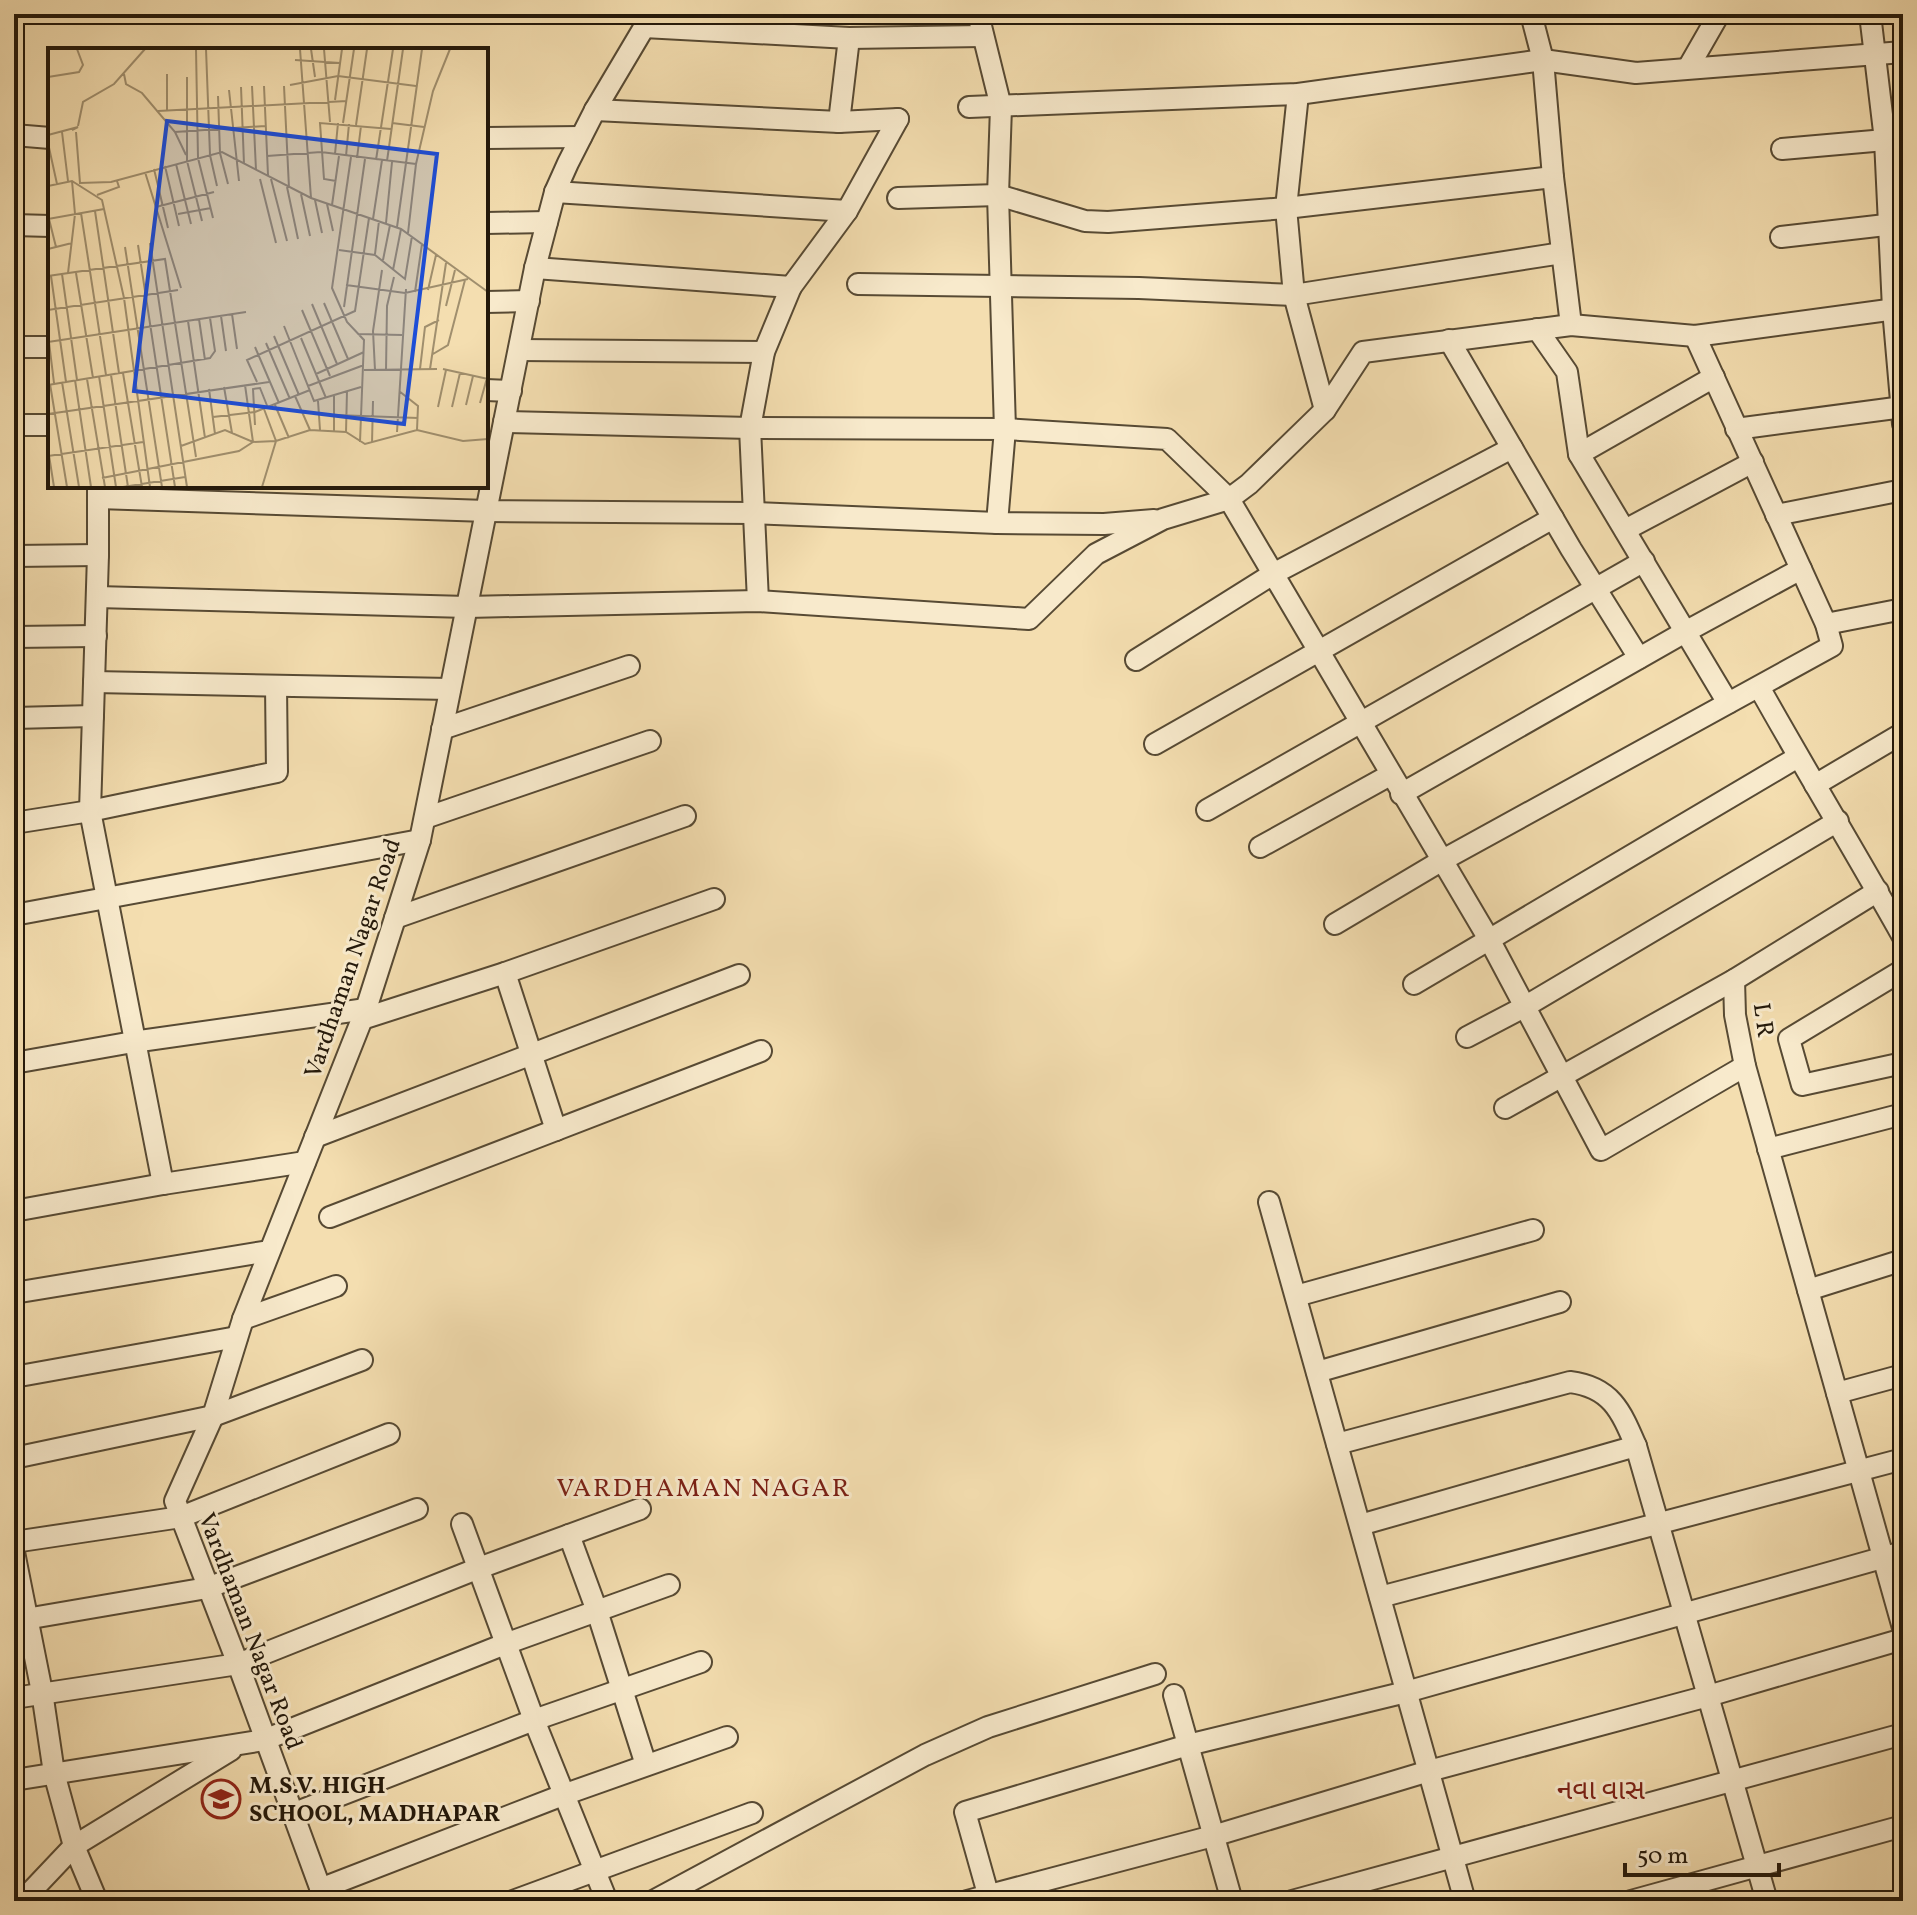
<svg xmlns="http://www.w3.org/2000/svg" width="1917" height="1915" viewBox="0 0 1917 1915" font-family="Vollkorn,'Noto Sans Gujarati',serif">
	<rect width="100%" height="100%" fill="#f4deb0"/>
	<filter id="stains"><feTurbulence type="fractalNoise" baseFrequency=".0025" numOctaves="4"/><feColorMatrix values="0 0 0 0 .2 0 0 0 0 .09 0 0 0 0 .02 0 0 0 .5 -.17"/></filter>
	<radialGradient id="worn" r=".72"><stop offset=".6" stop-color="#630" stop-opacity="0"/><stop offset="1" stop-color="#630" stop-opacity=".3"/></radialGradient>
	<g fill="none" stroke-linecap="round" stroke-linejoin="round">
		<defs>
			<g id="minor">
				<polyline points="978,14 1001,107 998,195 1005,429 997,523"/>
				<polyline points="1531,14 1543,60 1553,177 1571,325"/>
				<polyline points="1870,14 1885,140 1893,309 1903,424"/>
				<polyline points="644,27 849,38 983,36"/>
				<polyline points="1688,68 1719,14"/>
				<polyline points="1298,94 1286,208 1294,295 1325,410"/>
				<polyline points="969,107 1298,94 1543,60 1636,73 1903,52"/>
				<polyline points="595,110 839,122 898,119"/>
				<polyline points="839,122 849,38"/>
				<polyline points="14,135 50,138"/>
				<polyline points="486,138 581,137"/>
				<polyline points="1782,149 1885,140"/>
				<polyline points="555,192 847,211"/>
				<polyline points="898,198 998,195 1085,221 1108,222 1286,208 1553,177"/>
				<polyline points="486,223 547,222"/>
				<polyline points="14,225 50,226"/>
				<polyline points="1781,237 1903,223"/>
				<polyline points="535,268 791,287"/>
				<polyline points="858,284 1139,288 1294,295 1562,253"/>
				<polyline points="486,302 529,301"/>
				<polyline points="1537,329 1567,372 1579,454 1728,703"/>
				<polyline points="1449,340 1571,549 1639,658"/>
				<polyline points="14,347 50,347"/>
				<polyline points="519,350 764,352"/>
				<polyline points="486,390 511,391"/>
				<polyline points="504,422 750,428 1005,429 1167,439 1229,499 1490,941 1601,1150 1745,1066"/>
				<polyline points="14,425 50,425"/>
				<polyline points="1736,429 1903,407"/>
				<polyline points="1579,454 1714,377"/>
				<polyline points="98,487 98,555 90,811 163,1184"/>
				<polyline points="98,498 487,511 753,513 997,523 1104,524 1154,520"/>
				<polyline points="1776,515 1903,490"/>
				<polyline points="1625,530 1753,462"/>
				<polyline points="14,556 98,555"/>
				<polyline points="97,597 467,607 758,601 1029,619 1096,554 1163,519 1229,499 1249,484 1325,410 1363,352 1571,325 1695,336 1903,308"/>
				<polyline points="758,601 750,428 764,352 791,287 847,211 898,119"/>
				<polyline points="1826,624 1903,609"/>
				<polyline points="14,637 96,636"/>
				<polyline points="1136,660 1273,574 1512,448"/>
				<polyline points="94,682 450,689"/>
				<path d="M1759 687C1806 771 1856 853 1903 937"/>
				<polyline points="14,718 93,716"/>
				<polyline points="442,729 629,666"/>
				<polyline points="1155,744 1553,518"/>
				<polyline points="1815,785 1903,733"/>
				<polyline points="1401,794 1685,632 1801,569"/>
				<polyline points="1207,810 1644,561"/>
				<polyline points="425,818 650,741"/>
				<polyline points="14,823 90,811 277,772 276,686"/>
				<polyline points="1260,847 1390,775"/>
				<polyline points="14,915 420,840"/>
				<polyline points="395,918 685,816"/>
				<polyline points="1335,924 1441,861 1832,646 1826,624 1695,336"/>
				<polyline points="1903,970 1789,1039 1802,1085 1903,1063"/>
				<polyline points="505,973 556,1130"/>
				<polyline points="1734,980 1735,1015 1745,1066 1903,1628"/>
				<polyline points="1414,984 1798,757"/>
				<polyline points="362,1019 505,973 714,899"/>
				<polyline points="1467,1037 1526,1006 1838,821"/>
				<polyline points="14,1063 133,1042 366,1009"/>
				<polyline points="1505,1108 1734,980 1878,891"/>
				<polyline points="315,1137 739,975"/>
				<polyline points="1768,1149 1903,1114"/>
				<polyline points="1269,1202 1465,1901"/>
				<polyline points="14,1211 163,1184 305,1162"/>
				<polyline points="330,1217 761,1051"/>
				<polyline points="1808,1290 1903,1260"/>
				<polyline points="14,1293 269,1251"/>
				<polyline points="1296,1296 1533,1230"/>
				<polyline points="243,1319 336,1286"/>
				<polyline points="1317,1372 1560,1302"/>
				<polyline points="14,1377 237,1337"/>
				<polyline points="1837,1393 1903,1375"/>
				<path d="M1337 1444 1570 1382C1611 1387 1621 1411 1636 1446L1767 1901"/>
				<polyline points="14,1458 213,1416 362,1360"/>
				<polyline points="462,1524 534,1720 607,1901"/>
				<polyline points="1360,1525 1636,1446"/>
				<polyline points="569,1535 597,1611 646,1765"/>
				<polyline points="14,1542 181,1517 389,1434"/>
				<polyline points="14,1552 42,1692 54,1773 74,1846 97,1901"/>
				<polyline points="1380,1597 1903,1459"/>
				<polyline points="14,1621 207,1588 417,1509"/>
				<polyline points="1174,1695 1232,1901"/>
				<polyline points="14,1698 238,1664 479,1568 640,1509"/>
				<polyline points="14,1780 264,1740 505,1644 669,1585"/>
				<polyline points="292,1814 534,1720 701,1662"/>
				<polyline points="320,1889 563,1795 727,1737"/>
				<polyline points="22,1901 74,1846 231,1750"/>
				<polyline points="325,1901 238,1664 175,1501 213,1416 243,1319 366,1009 420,840 535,268 555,192 568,163 595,110 652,14"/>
				<polyline points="513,1901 752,1813"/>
				<polyline points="653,1901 925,1755 988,1727 1155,1674"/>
				<polyline points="967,1901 1213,1836 1429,1771 1708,1696 1903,1639"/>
				<polyline points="990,1901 965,1812 1188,1745 1406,1692 1903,1552"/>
				<polyline points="1292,1901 1903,1734"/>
				<polyline points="1631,1901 1903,1826"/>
			</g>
		</defs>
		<!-- minor casing -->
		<use href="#minor" stroke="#574a34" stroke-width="24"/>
		<!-- minor -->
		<use href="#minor" stroke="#f8eacc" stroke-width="20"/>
	</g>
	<!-- icons -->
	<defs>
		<symbol id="school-ring" viewBox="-11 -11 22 22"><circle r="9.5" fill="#f8eacc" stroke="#8f2418" stroke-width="1.5"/><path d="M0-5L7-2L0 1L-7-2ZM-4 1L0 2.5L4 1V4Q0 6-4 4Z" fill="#8f2418"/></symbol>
	</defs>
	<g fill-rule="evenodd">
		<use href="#school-ring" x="199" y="1777" width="44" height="44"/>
	</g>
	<g text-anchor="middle" stroke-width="6" stroke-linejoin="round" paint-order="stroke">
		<!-- street labels -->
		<g font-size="24" fill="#23180a" stroke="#f8eacc">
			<text transform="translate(352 958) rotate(-71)" y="8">Vardhaman Nagar Road</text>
			<text transform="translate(1764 1020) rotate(82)" y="8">L R</text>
			<text transform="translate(251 1631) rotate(69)" y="8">Vardhaman Nagar Road</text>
		</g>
		<!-- poi labels -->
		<g font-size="24" font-weight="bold" fill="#23180a" stroke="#f8eacc" text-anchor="start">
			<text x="249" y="1793">M.S.V. HIGH<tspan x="249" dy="28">SCHOOL, MADHAPAR</tspan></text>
		</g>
		<!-- neighbourhood labels -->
		<g font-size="26" letter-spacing="2" fill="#7a1f14" stroke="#f8eacc">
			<text x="704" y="1496">VARDHAMAN NAGAR</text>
		</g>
		<!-- quarter labels -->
		<g font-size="28" fill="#7a1f14" stroke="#f8eacc">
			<text x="1601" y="1799">નવા વાસ</text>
		</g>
	</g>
	<!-- overview -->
	<g transform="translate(48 48)">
		<rect width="440" height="440" fill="#f4deb0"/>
		<path fill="none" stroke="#a08f6e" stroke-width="2" d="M148 1 150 110 165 170M158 1 162 107 169 138M252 1 263 150M263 1 267 29M276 1 282 74M247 12 292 15M76 26 78 36 94 45 127 84 138 107M119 26V62M0 29 31 24 35 17 29 1M139 29V113L154 173M242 37 290 28 368 38M204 38 208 122M216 38 220 127M236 38 241 140M193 39 196 116M181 42 191 133M170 48 172 105 180 136M287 52 294 1M110 63 299 53M295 75 306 1M344 75 376 79M308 77 319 1M30 78 35 54 66 36 97 1M14 84 20 133M28 84 32 135 63 134 174 104 263 150 353 181 440 244M127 84 217 78M0 87 30 79 24 82M0 95 9 136M287 106 290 75M219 108 273 104 368 116M298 108 301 76M303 109 284 240 299 274 316 292 312 394M309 110 313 78M328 112 345 1M339 113 355 1M128 116 143 176M117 118 131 178M106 121 120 180M97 124 133 240M212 131 228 195M223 131 239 193M288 133 276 131 272 75 343 81M0 138 24 133 54 152 76 250 102 439M239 139 250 191M253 146 262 188M49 147 71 139 69 133M267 152 274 185M279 156 285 183M284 157 291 108M108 159 166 144M47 163 71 325M33 165 58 327M130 166 163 160M0 171 56 161M1 171 8 199M325 171 334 112M338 175 344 114M349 179 374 1M360 185 368 116 385 43 402 1M102 195 139 439M90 197 127 439M77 199 114 439M0 201 24 195M291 202 327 207 357 231 364 188M327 206 331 173M335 212 342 177M345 222 353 181M20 225 27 166 24 133M28 225 45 330M14 226 29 332M0 228 117 211 148 409M3 228 18 334M298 237 357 245 420 231M380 242 388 207M367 244 374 196M276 255 300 311M264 256 289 316M398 258 407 222M296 259 317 111M0 262 130 242M254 262 282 328M184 266 189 301M173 268 178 303M151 271 157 312M140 273 157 390M236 278 266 353 313 339M0 286 6 335M309 286 354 287M226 288 251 347M253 290 278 350M0 294 198 264M218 295 242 351M207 299 231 355M385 306 400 297 417 232M372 321 377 279 391 272M382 321 398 215M395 321 440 331M316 322 389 321M327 322 325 283 334 222M338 322 339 258 346 229M75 325 94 439M268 326 316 304M63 327 80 439M51 328 68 439M39 331 57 439M27 332 43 439M14 334 31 439M209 334 199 312 307 263 321 170M2 336 19 439M0 337 162 310 167 303 162 270M197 337 205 394M260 338 316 317M176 339 184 385M161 341 167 386M351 343 370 358 369 382M247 348 262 382M270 353 272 382M432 355 439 330M227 357 241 390M418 357 425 328M390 359 398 322M404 359 412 325M0 366 221 334M287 367 370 370M165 369 207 364 262 342M207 377 205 341 212 340 220 360M286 383V348M298 384 299 343M349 384 358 241M324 395 325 353M133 398 177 382 205 394 228 393 262 382 298 384 317 396 369 382 415 393 440 391M0 401 6 439M0 408 95 394M54 430 191 403 205 394M75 439 137 429M214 439 228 393 216 361"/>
		<path fill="#1d4ed8" fill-opacity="0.15" stroke="#1d4ed8" stroke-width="4" d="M119 73 389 106 356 376 86 343Z"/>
		<rect width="440" height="440" fill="none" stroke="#23180a" stroke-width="4"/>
	</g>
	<!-- margin -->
	<rect width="1917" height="1915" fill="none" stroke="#f4deb0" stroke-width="48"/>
	<rect x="16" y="16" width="1885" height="1883" fill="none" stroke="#23180a" stroke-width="4"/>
	<rect x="24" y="24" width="1869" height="1867" fill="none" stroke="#23180a" stroke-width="2"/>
	<!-- scale -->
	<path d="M1625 1863v12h154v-12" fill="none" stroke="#23180a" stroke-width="4"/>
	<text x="1637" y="1863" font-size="24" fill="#23180a" stroke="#f8eacc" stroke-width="6" paint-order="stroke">50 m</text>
	<rect width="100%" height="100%" filter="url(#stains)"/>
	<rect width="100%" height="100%" fill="url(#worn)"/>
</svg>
